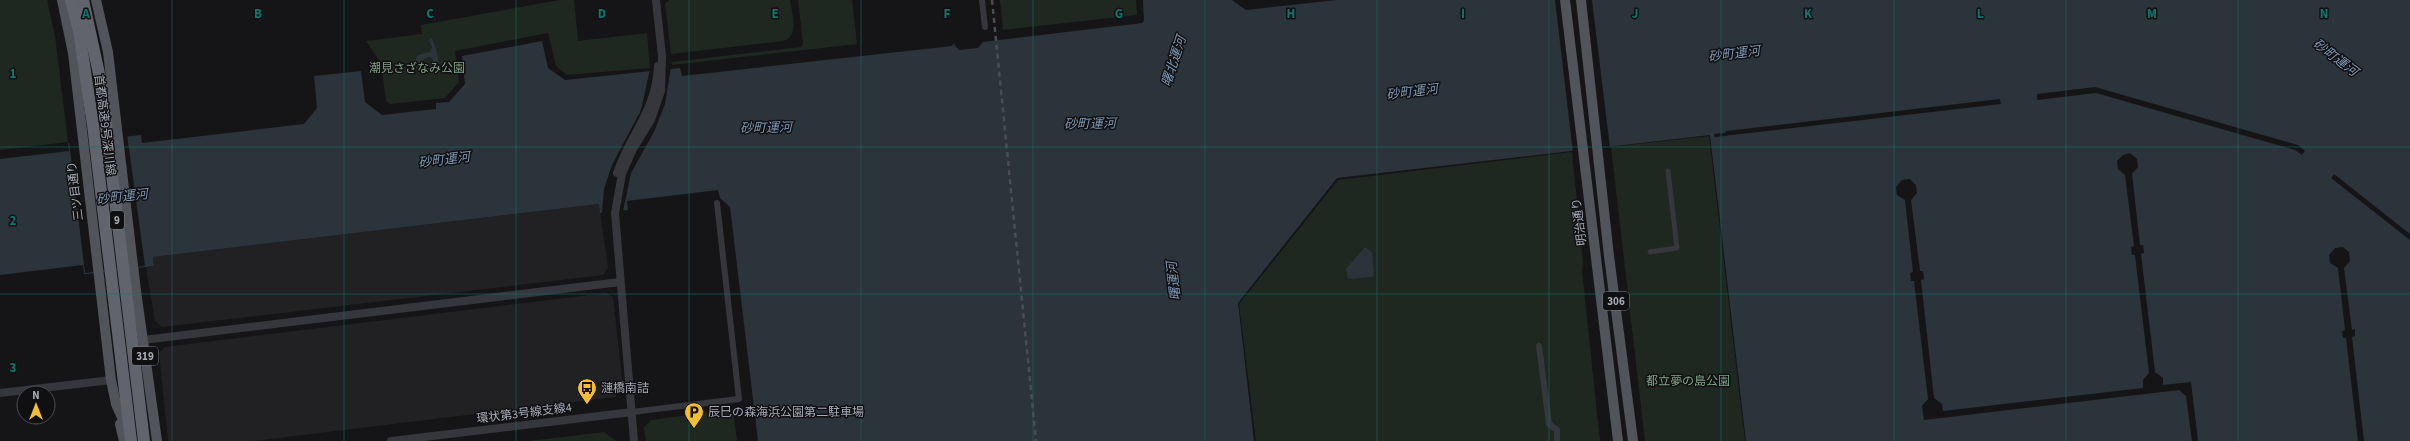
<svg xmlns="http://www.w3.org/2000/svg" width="2410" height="441" viewBox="0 0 2410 441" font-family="'Source Sans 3','Noto Sans JP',sans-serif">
	<rect width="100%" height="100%" fill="#151517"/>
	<!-- built -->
	<g fill="#212124">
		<polygon points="599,204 608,268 603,275 162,327 155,321 146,267 154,266 153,257"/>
		<polygon points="606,293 613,297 623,388 615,397 253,441 168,441 159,353 165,347"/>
	</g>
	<!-- green -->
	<g fill="#1f2721">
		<polygon points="0,0 47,0 55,36 68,142 0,150"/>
		<polygon points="559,0 574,0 578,41 647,33 650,68 567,75 556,66 548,33 455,51 459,82 445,98 390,104 386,101 381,63 366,41 422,34 421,25"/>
		<path d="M669 0H790C792 14 800 36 783 41L671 54 665 4Z"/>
		<polygon points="798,0 852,0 857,44 672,65 672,62 801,47 803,44"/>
		<polygon points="1000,0 1136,0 1137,15 1003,30"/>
		<polygon points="1709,136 1745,441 1645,441 1611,147"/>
		<polygon points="1572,152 1583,262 1582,271 1600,441 1256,441 1239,304 1338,180"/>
		<polygon points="733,409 737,441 646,441 644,428 651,420"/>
		<polygon points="604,432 616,441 529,441"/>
	</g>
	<!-- water -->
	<g fill="#2b333b" fill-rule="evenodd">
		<polygon points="1143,0 1232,0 1246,10 1337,0 2410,0 2410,441 1746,441 1710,135 1337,178 1238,303 1254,441 758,441 730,207 720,198 718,190 627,201 628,210 600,213 599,204 153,257 154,266 87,274 84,274 83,265 0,275 0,159 69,151 68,143 141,135 142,143 304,124 317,108 314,76 361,71 365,102 382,115 436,109 436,103 449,102 465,84 462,56 542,41 548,68 565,80 680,68 682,76 952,46 953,43 959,50 978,48 983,42 1142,23 1144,21"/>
		<path d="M431 38C435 41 442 67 437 73L431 74 417 70 415 60 418 55 430 52 432 47 429 40ZM429 57 432 58 433 61 428 67H423V60Z"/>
		<polygon points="1365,247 1372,252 1374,275 1372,277 1348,279 1346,269"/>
	</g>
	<!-- pier -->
	<g fill="#151517">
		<polygon points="1555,0 1592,0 1610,148 1573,153"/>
		<polygon points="671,67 665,104 654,132 631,173 623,211 602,213 604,189 612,165 641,110 650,69"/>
		<polygon points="2095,87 2298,145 2305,151 2302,155 2295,150 2096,93 2037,100 2037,94"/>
		<polygon points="2000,99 2001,104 1715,137 1714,134 1725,133 1726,131"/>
		<polygon points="127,134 145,266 85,273 69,141"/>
		<polygon points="2130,153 2137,159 2138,167 2132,174 2140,245 2143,245 2144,253 2141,254 2155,372 2163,378 2163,385 2191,382 2198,441 2192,441 2186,396 2179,390 1924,420 1922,406 1928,399 1914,281 1911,281 1910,273 1913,272 1905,200 1897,195 1896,187 1902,180 1910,179 1916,185 1917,193 1911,200 1920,271 1923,271 1924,279 1921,280 1934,398 1942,404 1943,411 2143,388 2143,380 2149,373 2135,255 2132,255 2131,247 2134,246 2125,175 2118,169 2117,161 2123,155"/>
		<polygon points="2334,174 2410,234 2410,240 2331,178"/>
		<polygon points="2343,247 2349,252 2350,261 2344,268 2352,330 2355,329 2355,336 2352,337 2364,441 2358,441 2346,338 2343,338 2342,331 2345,330 2338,268 2330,263 2329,255 2335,248"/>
	</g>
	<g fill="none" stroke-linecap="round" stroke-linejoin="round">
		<!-- pedestrian -->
		<polyline stroke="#36373c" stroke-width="5" points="1650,252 1677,248 1668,171"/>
		<!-- minor -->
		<g stroke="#36373c" stroke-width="6">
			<polyline points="982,0 985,27"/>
			<polyline points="1539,346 1549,424 1557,430 1557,441"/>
			<polyline points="632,412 739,399 717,203"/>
		</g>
		<!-- tertiary -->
		<g stroke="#36373c" stroke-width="8">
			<path d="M617 173C631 133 656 111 658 66"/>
			<polyline points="143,340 620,282"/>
			<polyline points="0,393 111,380"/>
			<polyline points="391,441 632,412"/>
			<polyline points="634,441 615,213 622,174 633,149 651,120 661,91 662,56 656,0"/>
		</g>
		<!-- primary -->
		<g stroke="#52545b" stroke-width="10">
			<polyline points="62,0 73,53 111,380 116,404 128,431"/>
			<polyline points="96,0 108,52 136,291 157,441"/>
			<polyline points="1565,0 1618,441"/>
			<polyline points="1581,0 1609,256 1633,441"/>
			<polyline points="120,424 124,441"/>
		</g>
		<!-- rail -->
		<polyline stroke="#4b4d53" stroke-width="2.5" stroke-dasharray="5 4" stroke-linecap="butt" points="992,0 1036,441"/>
		<!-- motorway-bridge -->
		<g stroke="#62646d" stroke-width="12">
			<polyline points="71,0 79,31 93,125 131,441"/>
			<polyline points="83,0 101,83 144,441"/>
		</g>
	</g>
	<!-- grid -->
	<path fill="none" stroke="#0f766e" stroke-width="1" stroke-opacity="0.55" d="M172 0V441M344 0V441M516 0V441M689 0V441M861 0V441M1033 0V441M1205 0V441M1377 0V441M1549 0V441M1721 0V441M1894 0V441M2066 0V441M2238 0V441M0 147H2410M0 294H2410"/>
	<!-- icons -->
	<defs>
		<symbol id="bus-pin" viewBox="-11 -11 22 30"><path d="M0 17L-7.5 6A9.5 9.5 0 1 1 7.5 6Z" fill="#f5be30" stroke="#101012"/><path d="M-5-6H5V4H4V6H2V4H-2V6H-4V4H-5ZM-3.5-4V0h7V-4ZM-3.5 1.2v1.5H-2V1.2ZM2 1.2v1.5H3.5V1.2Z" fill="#111"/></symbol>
		<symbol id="parking-pin" viewBox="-11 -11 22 30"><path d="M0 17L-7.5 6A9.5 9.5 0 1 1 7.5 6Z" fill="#f5be30" stroke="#101012"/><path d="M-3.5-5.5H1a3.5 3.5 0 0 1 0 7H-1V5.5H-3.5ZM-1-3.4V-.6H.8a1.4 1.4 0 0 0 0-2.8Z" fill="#111"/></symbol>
	</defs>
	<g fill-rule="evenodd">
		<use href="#bus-pin" x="576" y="377" width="22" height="30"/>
		<use href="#parking-pin" x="683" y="401" width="22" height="30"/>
	</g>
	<g text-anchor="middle" stroke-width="3" stroke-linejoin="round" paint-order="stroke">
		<!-- shield labels -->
		<g fill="#101012" stroke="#7a7c86" stroke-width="1">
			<rect x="110" y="211" width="14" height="18" rx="3"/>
			<rect x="1603" y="292" width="26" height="18" rx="3"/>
			<rect x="132" y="347" width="26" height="18" rx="3"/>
		</g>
		<g font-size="11" font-weight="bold" fill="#a7abb8">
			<text x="117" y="224">9</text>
			<text x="1616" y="305">306</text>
			<text x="145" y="360">319</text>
		</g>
		<!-- park labels -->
		<g font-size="12" fill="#7ea382" stroke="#101012">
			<text x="417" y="72">潮見さざなみ公園</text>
			<text x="1688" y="385">都立夢の島公園</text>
		</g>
		<!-- street labels -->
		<g font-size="12" fill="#a7abb8" stroke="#101012">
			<text transform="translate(105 125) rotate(83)" y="4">首都高速9号深川線</text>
			<text transform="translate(75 191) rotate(-97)" y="4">三ツ目通り</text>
			<text transform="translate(1579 222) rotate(-97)" y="4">明治通り</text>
			<text transform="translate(524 413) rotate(-7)" y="4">環状第3号線支線4</text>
		</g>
		<!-- poi labels -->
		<g font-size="12" fill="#a7abb8" stroke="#101012" text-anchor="start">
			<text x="601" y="392">漣橋南詰</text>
			<text x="708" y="416">辰巳の森海浜公園第二駐車場</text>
		</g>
		<!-- water labels -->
		<g font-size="13" font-style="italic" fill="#7d97b3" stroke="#101012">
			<text transform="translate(1734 53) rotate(-7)" y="5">砂町運河</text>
			<text transform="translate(2336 57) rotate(37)" y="5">砂町運河</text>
			<text transform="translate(1173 61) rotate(-72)" y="5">曙北運河</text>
			<text transform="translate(1412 91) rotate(-7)" y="5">砂町運河</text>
			<text transform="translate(1090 123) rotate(-1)" y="5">砂町運河</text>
			<text transform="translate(766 127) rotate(-1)" y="5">砂町運河</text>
			<text transform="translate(444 159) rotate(-7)" y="5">砂町運河</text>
			<text transform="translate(122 196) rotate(-7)" y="5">砂町運河</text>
			<text transform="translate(1173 281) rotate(-97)" y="5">曙運河</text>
		</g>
	</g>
	<g font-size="13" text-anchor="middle" font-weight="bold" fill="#0f766e" stroke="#101012" stroke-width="3" stroke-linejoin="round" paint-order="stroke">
		<text x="86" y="18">A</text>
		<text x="258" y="18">B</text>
		<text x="430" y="18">C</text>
		<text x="602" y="18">D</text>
		<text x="775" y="18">E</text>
		<text x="947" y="18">F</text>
		<text x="1119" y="18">G</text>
		<text x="1291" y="18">H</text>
		<text x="1463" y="18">I</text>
		<text x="1635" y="18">J</text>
		<text x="1808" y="18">K</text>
		<text x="1980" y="18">L</text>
		<text x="2152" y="18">M</text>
		<text x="2324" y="18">N</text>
		<text x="13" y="78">1</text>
		<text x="13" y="225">2</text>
		<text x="13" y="372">3</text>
	</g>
	<!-- north arrow -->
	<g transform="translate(36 405)"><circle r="19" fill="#101012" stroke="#4c4e54"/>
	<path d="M0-3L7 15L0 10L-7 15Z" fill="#f5be30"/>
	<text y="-6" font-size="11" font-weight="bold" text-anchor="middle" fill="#a7abb8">N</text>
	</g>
</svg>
